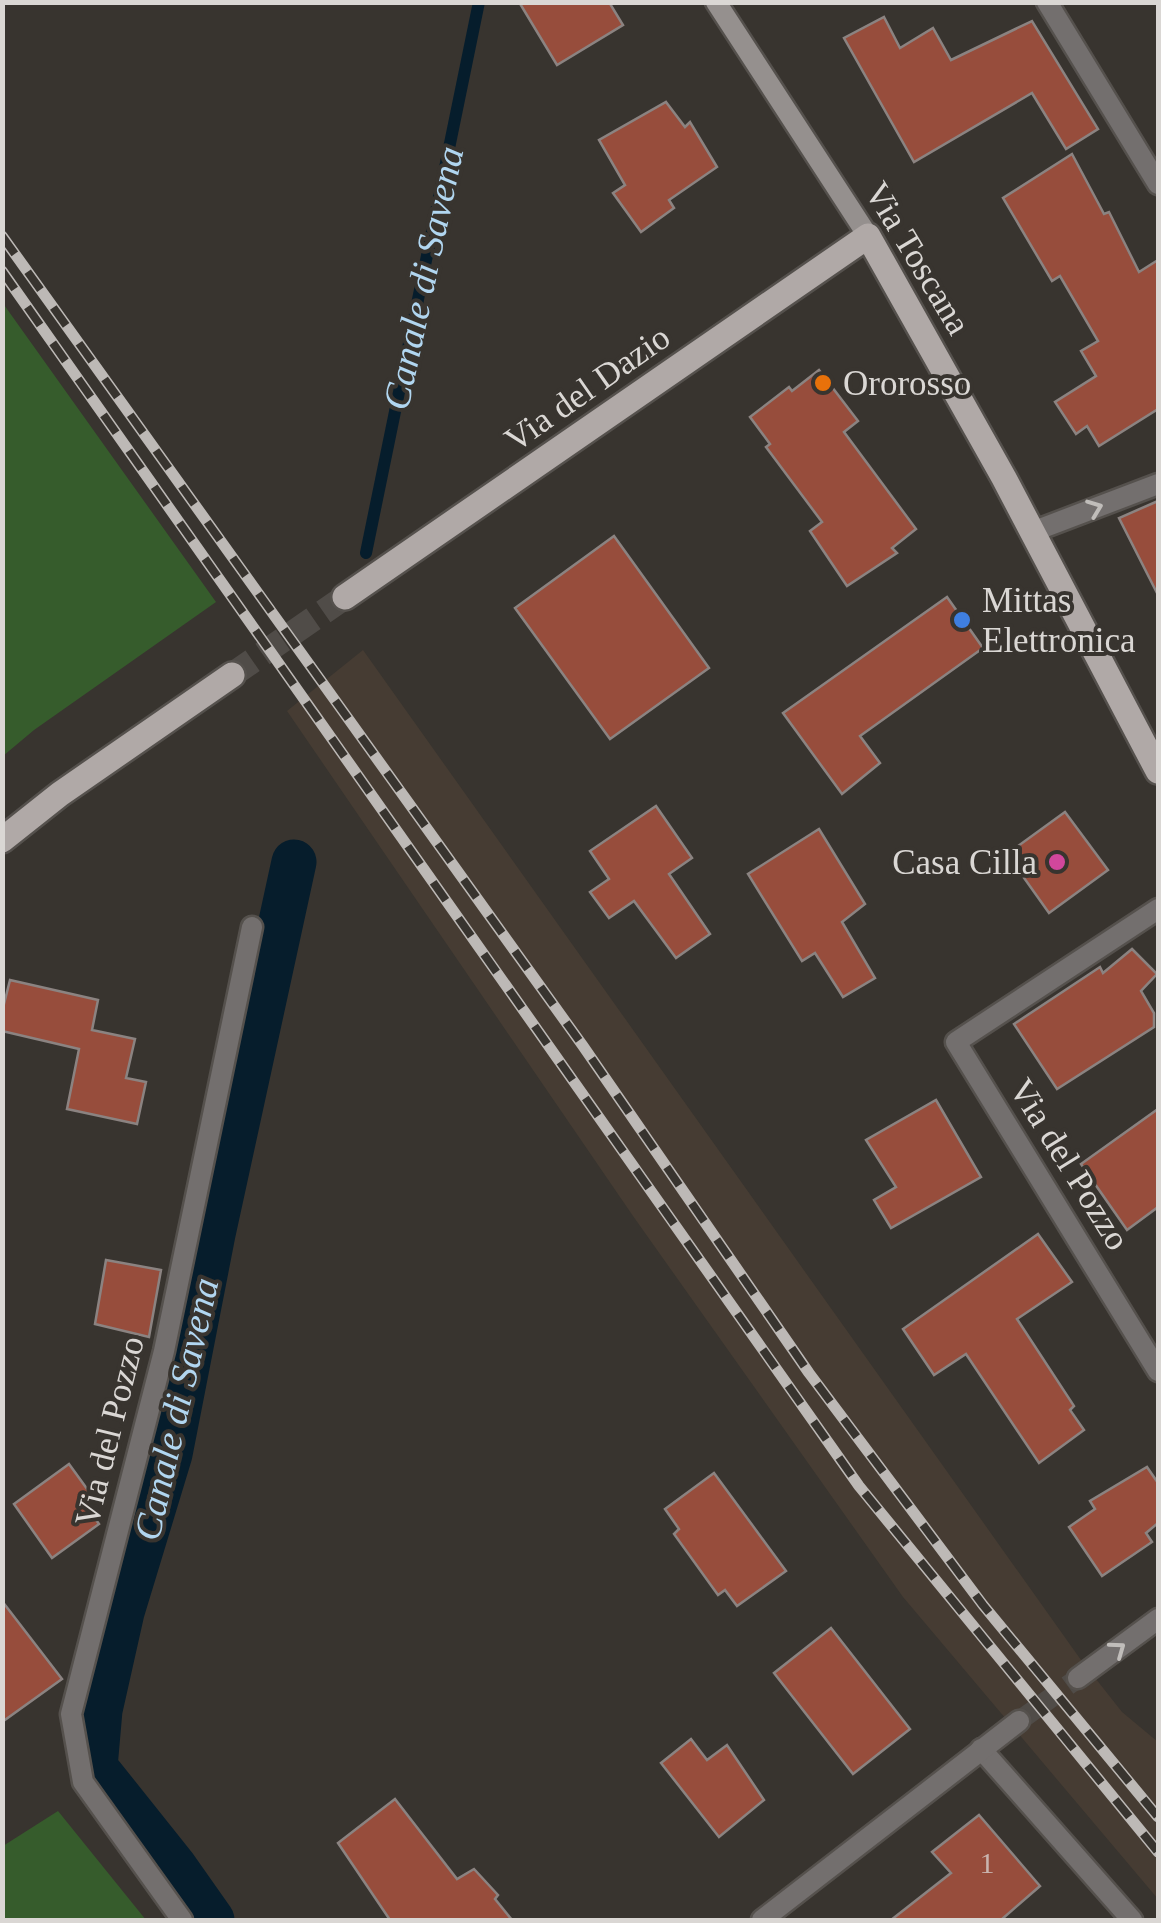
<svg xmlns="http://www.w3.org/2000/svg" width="1161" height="1923" viewBox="0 0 1161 1923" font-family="Georgia,serif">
	<rect width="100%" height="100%" fill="#38342f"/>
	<!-- built -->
	<polygon fill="#463c33" points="363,650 1081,1660 1122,1712 1158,1742 1158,1899 903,1597 633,1216 287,711"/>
	<!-- green -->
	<g fill="#365c2c">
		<polygon points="2,302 216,602 34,730 3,756"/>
		<polygon points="58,1811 146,1920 3,1920 3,1846"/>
	</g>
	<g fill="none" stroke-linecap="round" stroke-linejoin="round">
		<!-- stream -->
		<polyline stroke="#061d2c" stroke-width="12" points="366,553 479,2"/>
		<!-- canal -->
		<polyline stroke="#061d2c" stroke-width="45" points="212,1920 174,1866 95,1767 100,1710 122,1612 170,1454 213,1234 294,862"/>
	</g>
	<!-- building -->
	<g fill="#974d3c" stroke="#8b8381" stroke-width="2.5">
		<polygon points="519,2 609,2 623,25 557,65"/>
		<polygon points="884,17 900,48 933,28 951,60 1032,21 1098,129 1066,149 1032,93 914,162 844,38"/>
		<polygon points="666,102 685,127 690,122 717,167 669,200 674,208 641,232 613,193 625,185 599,140"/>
		<polygon points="1072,154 1104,214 1109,212 1139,272 1158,260 1158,409 1099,446 1087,426 1076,434 1055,402 1096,376 1081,351 1098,341 1060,276 1052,281 1003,198"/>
		<polygon points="819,370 858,421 844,432 916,529 892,548 897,553 847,586 810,531 822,522 766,447 770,444 750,417 789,387 792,391"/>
		<polygon points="1158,501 1158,595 1119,518"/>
		<polygon points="614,536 709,668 610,739 515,608"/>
		<polygon points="947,597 983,648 860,736 880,763 842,794 783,713"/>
		<polygon points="656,806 692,858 669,874 710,934 676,958 634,901 609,918 590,892 609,879 590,851"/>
		<polygon points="1065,812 1108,870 1049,913 1007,854"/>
		<polygon points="819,829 865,904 842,922 875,978 843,997 815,953 802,961 748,874"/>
		<polygon points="1132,949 1157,974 1141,991 1154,1013 1154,1027 1057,1089 1014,1024 1100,967 1103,973"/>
		<polygon points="10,980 98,1000 92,1030 135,1039 126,1078 146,1082 137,1124 67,1109 79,1049 2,1031 2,1012"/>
		<polygon points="936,1100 981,1177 891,1228 874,1200 896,1187 866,1140"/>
		<polygon points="1158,1109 1158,1207 1127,1230 1081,1164"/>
		<polygon points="1038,1234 1072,1282 1017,1319 1074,1406 1070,1410 1084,1430 1039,1463 966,1354 934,1375 903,1329"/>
		<polygon points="106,1260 161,1270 149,1337 95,1324"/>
		<polygon points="69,1464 90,1493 81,1499 99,1524 52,1558 14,1504"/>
		<polygon points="1147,1467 1158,1483 1158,1523 1146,1533 1152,1542 1102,1576 1069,1527 1095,1509 1090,1501"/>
		<polygon points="714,1473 786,1571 737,1606 725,1590 718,1595 674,1534 679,1529 665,1509"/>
		<polygon points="2,1601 62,1679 2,1722"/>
		<polygon points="831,1628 910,1729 853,1774 774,1673"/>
		<polygon points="691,1739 707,1760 727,1745 764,1800 719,1837 661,1763"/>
		<polygon points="395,1799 457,1879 474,1869 498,1895 495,1899 512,1920 390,1920 338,1843"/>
		<polygon points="979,1815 1040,1886 1001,1920 891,1920 951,1873 932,1852"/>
	</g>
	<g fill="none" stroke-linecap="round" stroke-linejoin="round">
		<!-- street-tunnel -->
		<polyline stroke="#504c48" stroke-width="20" stroke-dasharray="20 10" stroke-linecap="butt" points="1019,1721 1078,1678"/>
		<!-- primary-tunnel -->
		<polyline stroke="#504c48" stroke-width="25" stroke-dasharray="25 12" stroke-linecap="butt" points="232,675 345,597"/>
		<defs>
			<g id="street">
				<polyline points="1047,2 1158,184"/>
				<polyline points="1032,532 1158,484"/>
				<polyline points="1158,909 956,1042 1158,1371"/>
				<polyline points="1078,1678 1158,1619"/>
				<polyline points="981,1749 1132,1920"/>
				<polyline points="182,1920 83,1782 71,1714 164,1351 252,927"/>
				<polyline points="762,1920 1019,1721"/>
			</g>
			<polyline id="secondary" points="716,2 868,236"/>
			<g id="primary">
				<polyline points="345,597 868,236 1004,478 1158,771"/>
				<polyline points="2,840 60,794 232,675"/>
			</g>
		</defs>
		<!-- street casing -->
		<use href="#street" stroke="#55514d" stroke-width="25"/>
		<!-- secondary casing -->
		<use href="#secondary" stroke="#55514d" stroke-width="25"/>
		<!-- primary casing -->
		<use href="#primary" stroke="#55514d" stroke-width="30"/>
		<!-- street -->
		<use href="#street" stroke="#736f6e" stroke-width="20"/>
		<!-- secondary -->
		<use href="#secondary" stroke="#95908e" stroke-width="20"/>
		<!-- primary -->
		<use href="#primary" stroke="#b0a9a7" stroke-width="25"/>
		<defs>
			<g id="rail">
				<polyline points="2,236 583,1046 809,1373 983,1605 1158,1817"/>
				<polyline points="2,271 859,1486 1158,1852"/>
			</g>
		</defs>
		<!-- rail casing -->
		<use href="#rail" stroke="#bdb9b6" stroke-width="11"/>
		<!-- rail -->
		<use href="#rail" stroke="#38342f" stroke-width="8" stroke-dasharray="22" stroke-linecap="butt"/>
	</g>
	<!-- one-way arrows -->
	<defs><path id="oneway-chevron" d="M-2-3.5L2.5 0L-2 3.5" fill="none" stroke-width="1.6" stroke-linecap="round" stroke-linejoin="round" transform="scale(2.5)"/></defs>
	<g stroke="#c0bdba">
		<use href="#oneway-chevron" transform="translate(1095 508) rotate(-21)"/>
		<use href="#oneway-chevron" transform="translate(1118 1649) rotate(-36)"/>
	</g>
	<!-- markers -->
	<circle fill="#e8710a" stroke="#38342f" stroke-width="4" cx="823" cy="383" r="10"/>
	<circle fill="#3f7fe0" stroke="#38342f" stroke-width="4" cx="962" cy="620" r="10"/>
	<circle fill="#d1479c" stroke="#38342f" stroke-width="4" cx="1057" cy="862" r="10"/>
	<g text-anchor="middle" stroke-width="8" stroke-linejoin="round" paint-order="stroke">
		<!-- number labels -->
		<g font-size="30" fill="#c9b4ae">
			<text x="987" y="1873">1</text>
		</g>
		<!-- street labels -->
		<g font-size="35" fill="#dad7d4" stroke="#38342f">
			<text transform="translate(918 258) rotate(59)" y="12">Via Toscana</text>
			<text transform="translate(587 388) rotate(-35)" y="12">Via del Dazio</text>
			<text transform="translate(1070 1164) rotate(58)" y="12">Via del Pozzo</text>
			<text transform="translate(109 1431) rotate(-76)" y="12">Via del Pozzo</text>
		</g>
		<!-- poi labels -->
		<g font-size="35" fill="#dad7d4" stroke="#38342f" text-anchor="start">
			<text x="843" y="395">Ororosso</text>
			<text x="982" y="612">Mittas<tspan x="982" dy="40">Elettronica</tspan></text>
			<text x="1037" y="874" text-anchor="end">Casa Cilla</text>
		</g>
		<!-- water labels -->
		<g font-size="38" font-style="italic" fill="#b1d6f0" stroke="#38342f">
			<text transform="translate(423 278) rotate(-78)" y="13">Canale di Savena</text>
			<text transform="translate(176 1409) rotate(-77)" y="13">Canale di Savena</text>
		</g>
	</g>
	<!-- border -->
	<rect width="1161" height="1923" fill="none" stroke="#dad7d4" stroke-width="10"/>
</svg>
